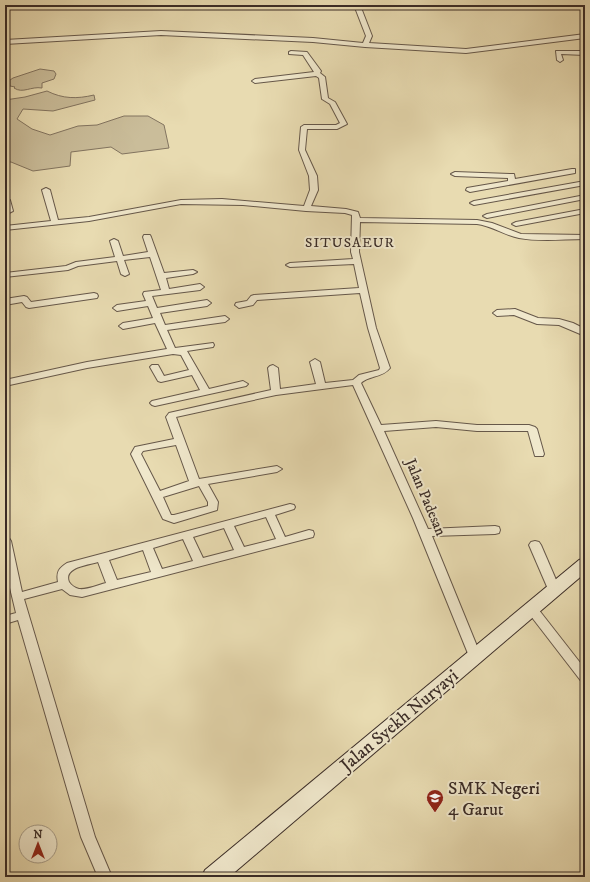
<svg xmlns="http://www.w3.org/2000/svg" width="590" height="882" viewBox="0 0 590 882" font-family="'IM FELL DW Pica',serif">
	<rect width="100%" height="100%" fill="#e8dbb1"/>
	<filter id="stains"><feTurbulence type="fractalNoise" baseFrequency=".005" numOctaves="4"/><feColorMatrix values="0 0 0 0 .2 0 0 0 0 .09 0 0 0 0 .02 0 0 0 .5 -.17"/></filter>
	<radialGradient id="worn" r=".72"><stop offset=".6" stop-color="#630" stop-opacity="0"/><stop offset="1" stop-color="#630" stop-opacity=".3"/></radialGradient>
	<!-- green -->
	<g fill="#cabd9a" stroke="#827460">
		<path d="M40 69 54 71 56 74 54 79 42 83V88C31 86 23 94 14 88L15 87 10 86V80L13 78Z"/>
		<path d="M47 91C63 99 77 99 94 95L95 100 53 111 23 109 17 119 32 129 50 135 78 126 97 125 124 116H148L164 125 169 148 122 154 111 147 71 152 70 166 33 171 11 162H5V100L25 97Z"/>
	</g>
	<g fill="none" stroke-linecap="round" stroke-linejoin="round">
		<defs>
			<g id="street">
				<polygon points="354,5 360,5 372,36 369,43 466,49 585,34 585,38 466,53 365,47 313,42 161,35 5,44 5,40 161,31 313,38 363,43 366,36"/>
				<path d="M291 51 307 52 321 71 320 73 325 77 328 98 335 102 347 124 337 129H307L305 150 317 176 318 190 311 206 346 209 358 212 360 218 477 220 492 223 521 234 585 235V239C564 239 540 242 519 238 504 235 492 226 477 224L360 222 359 252 376 328 390 368C382 378 370 375 361 383L381 425 436 421 477 425H529L535 427 537 429 544 454 543 456H535L528 431H477L436 427 384 431 428 529 495 526 499 527 500 530 499 533 495 534 432 536 481 656 479 659 475 661 471 659 469 656 413 518 353 385 276 395 176 417 199 479 277 466 282 469 277 472 208 484 218 502 217 510 174 523 163 519 131 454 135 447 174 439 166 417 169 413 271 390 268 368 270 366 273 365 278 368 280 389 316 384 310 362 315 359 320 362 325 383 353 380 359 375 379 370 380 368 368 328 360 293 257 300 253 305 239 308 235 305 236 303 247 301 251 296 254 295 359 288 354 264 290 267 286 265 290 263 353 259 351 252 352 215 345 213 306 211 243 205 181 204 89 221 5 230V226L51 221 42 190 46 188 50 190 58 220 89 217 181 200 222 199 304 206 310 190 309 176 299 150 301 127 304 125H336L340 123 330 104 322 99 319 78 316 76 255 83 252 81 255 79 314 72 303 55 289 54V52ZM176 445 189 481 160 491 141 454 143 451ZM199 486 208 502V506L174 515H171L163 497Z"/>
				<polygon points="556,51 585,51 585,55 561,54 563,60 560,62 557,60"/>
				<polygon points="572,169 575,169 575,173 470,192 466,190 467,188 508,181 508,178 455,176 451,174 455,172 511,174 514,174 515,179"/>
				<polygon points="585,181 585,185 474,205 470,203 474,201"/>
				<polygon points="585,195 585,199 487,218 483,216 487,214"/>
				<polygon points="5,200 10,200 13,211 5,215"/>
				<polygon points="585,209 585,213 516,226 512,224 516,222"/>
				<polygon points="144,235 150,235 151,237 164,273 193,270 197,272 193,274 166,278 169,289 200,284 204,287 200,290 152,296 157,308 207,300 211,303 207,306 160,313 165,325 225,316 229,319 225,322 167,330 175,348 213,343 214,345 213,347 187,351 209,389 243,381 248,384 246,386 155,406 152,405 150,403 152,401 200,390 192,375 161,382 158,381 150,367 152,365 158,365 164,376 189,370 181,355 173,354 87,368 5,386 5,380 87,362 167,349 155,323 123,329 119,326 123,323 153,318 148,306 117,311 113,308 117,305 146,301 143,294 144,292 161,290 150,257 124,260 129,274 125,276 121,274 117,261 78,266 68,270 5,277 5,273 66,266 76,262 115,257 110,241 114,239 118,241 123,256 148,252 143,237"/>
				<polygon points="94,293 97,294 98,296 97,298 29,308 26,307 22,302 5,305 5,299 24,296 27,297 31,302"/>
				<polygon points="515,309 538,318 559,319 573,323 585,329 585,336 559,325 537,324 514,315 497,316 493,313 497,310"/>
				<path d="M290 504 294 505 295 507 294 509 275 515 285 537 309 530 313 531 314 534 313 537 82 597 70 595 62 589 24 599 95 837 112 877H98L81 837 18 620 5 624V616L16 613 5 567V537L9 538 11 541 22 592 58 582C56 572 59 568 67 563ZM266 517 276 539 244 547 234 526ZM224 528 234 550 203 558 193 537ZM183 539 193 561 162 569 153 548ZM143 550 151 572 117 580 109 560ZM98 562 106 583C98 585 87 590 79 589 75 588 71 585 69 582 63 567 89 565 98 562Z"/>
				<polygon points="535,541 539,542 541,545 560,589 558,592 550,592 548,589 529,545 531,542"/>
				<polygon points="531,604 535,605 585,669 585,683 581,681 527,611 525,608 527,605"/>
			</g>
			<polygon id="secondary" points="585,558 585,573 229,877 202,877 205,870 579,560"/>
		</defs>
		<!-- street casing -->
		<use href="#street" stroke="#66584a" stroke-width="2"/>
		<!-- secondary casing -->
		<use href="#secondary" stroke="#3a2c27" stroke-width="2"/>
		<!-- street -->
		<use href="#street" fill="#f0e8cc" fill-rule="evenodd"/>
		<!-- secondary -->
		<use href="#secondary" fill="#f0e8cc" fill-rule="evenodd"/>
	</g>
	<!-- icons -->
	<defs>
		<symbol id="school-pin" viewBox="-11 -11 22 30"><path d="M0 17L-7.5 6A9.5 9.5 0 1 1 7.5 6Z" fill="#8f2418" stroke="#f0e8cc"/><path d="M0-5L7-2L0 1L-7-2ZM-4 1L0 2.5L4 1V4Q0 6-4 4Z" fill="#fff"/></symbol>
	</defs>
	<g fill-rule="evenodd">
		<use href="#school-pin" x="425" y="788" width="20" height="27"/>
	</g>
	<g text-anchor="middle" stroke-width="4" stroke-linejoin="round" paint-order="stroke">
		<!-- far-quarter labels -->
		<g font-size="14" letter-spacing="1" fill="#3a2c27" stroke="#f0e8cc">
			<text x="350" y="247">SITUSAEUR</text>
		</g>
		<!-- street labels -->
		<g font-size="15" fill="#3a2c27" stroke="#f0e8cc">
			<text transform="translate(426 497) rotate(67)" y="5">Jalan Padesan</text>
		</g>
		<!-- near-street labels -->
		<g font-size="18" fill="#3a2c27" stroke="#f0e8cc">
			<text transform="translate(399 720) rotate(-40)" y="6">Jalan Syekh Nuryayi</text>
		</g>
		<!-- near-poi labels -->
		<g font-size="18" fill="#3a2c27" stroke="#f0e8cc" text-anchor="start">
			<text x="448" y="794">SMK Negeri<tspan x="448" dy="21">4 Garut</tspan></text>
		</g>
	</g>
	<!-- margin -->
	<rect width="590" height="882" fill="none" stroke="#e8dbb1" stroke-width="20"/>
	<rect x="6" y="6" width="578" height="870" fill="none" stroke="#3a2c27" stroke-width="2"/>
	<rect x="10" y="10" width="570" height="862" fill="none" stroke="#3a2c27"/>
	<!-- north arrow -->
	<g transform="translate(38 844)"><circle r="19" fill="#f0e8cc" stroke="#a79d8a"/>
	<path d="M0-3L7 15L0 10L-7 15Z" fill="#8f2418"/>
	<text y="-6" font-size="11" font-weight="bold" text-anchor="middle" fill="#3a2c27">N</text>
	</g>
	<rect width="100%" height="100%" filter="url(#stains)"/>
	<rect width="100%" height="100%" fill="url(#worn)"/>
</svg>
